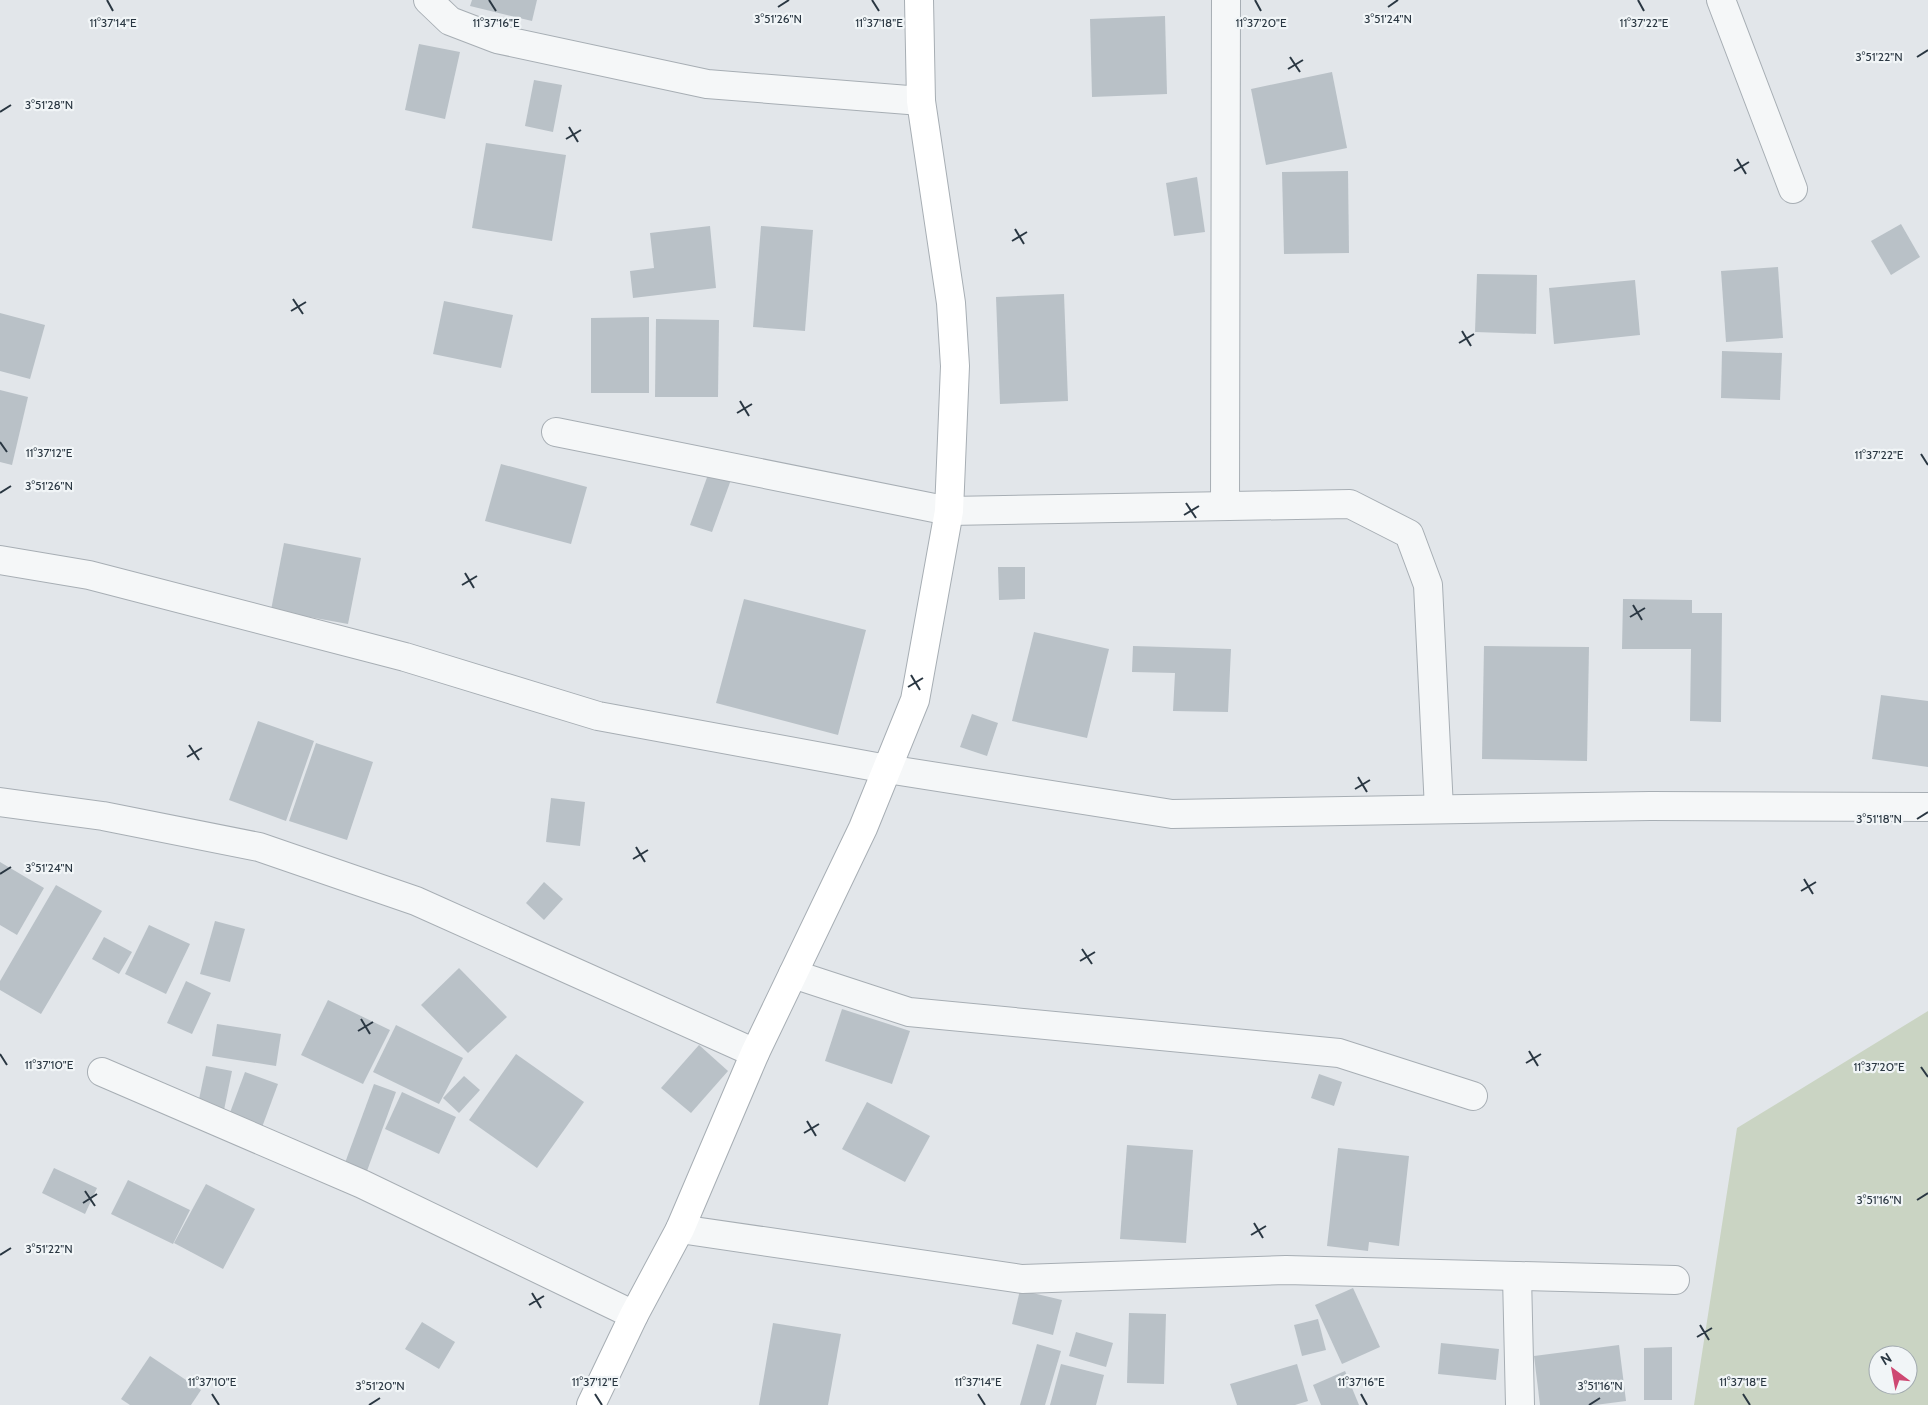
<svg xmlns="http://www.w3.org/2000/svg" width="1928" height="1405" viewBox="0 0 1928 1405" font-family="Cabin,sans-serif">
	<rect width="100%" height="100%" fill="#e2e6ea"/>
	<!-- green -->
	<path fill="#cad4c3" fill-rule="evenodd" d="M1928 1011V1405H1694L1737 1128ZM1878 1355H1908V1385H1878Z"/>
	<!-- building -->
	<g fill="#b9c1c7">
		<polygon points="472,0 537,0 532,21 470,6"/>
		<polygon points="1165,16 1167,94 1092,97 1090,19"/>
		<polygon points="419,44 460,52 445,119 405,110"/>
		<polygon points="1332,72 1347,148 1266,165 1251,89"/>
		<polygon points="534,80 562,85 553,132 525,126"/>
		<polygon points="486,143 566,155 552,241 472,228"/>
		<polygon points="1348,171 1349,253 1284,254 1282,172"/>
		<polygon points="1197,177 1205,232 1174,236 1166,183"/>
		<polygon points="1901,224 1920,257 1891,275 1871,241"/>
		<polygon points="710,226 716,288 633,298 630,271 654,268 650,233"/>
		<polygon points="761,226 813,230 805,331 753,327"/>
		<polygon points="1778,267 1783,338 1726,342 1721,271"/>
		<polygon points="1477,274 1537,275 1536,334 1475,332"/>
		<polygon points="1635,280 1640,335 1554,344 1549,288"/>
		<polygon points="1064,294 1068,401 1000,404 996,297"/>
		<polygon points="444,301 513,315 501,368 433,354"/>
		<polygon points="0,313 45,325 30,379 0,371"/>
		<polygon points="649,317 649,393 591,393 591,318"/>
		<polygon points="656,319 719,320 718,397 655,397"/>
		<polygon points="1722,351 1782,353 1780,400 1721,398"/>
		<polygon points="0,390 28,397 12,465 0,462"/>
		<polygon points="501,464 587,487 571,544 485,521"/>
		<polygon points="710,469 732,477 712,532 690,525"/>
		<polygon points="284,543 361,558 348,624 271,610"/>
		<polygon points="998,567 1025,567 1025,599 999,600"/>
		<polygon points="744,599 866,630 838,735 716,703"/>
		<polygon points="1623,599 1692,600 1692,613 1722,613 1721,722 1690,721 1691,649 1622,649"/>
		<polygon points="1034,632 1109,649 1087,738 1012,721"/>
		<polygon points="1133,646 1231,649 1228,712 1173,711 1175,673 1132,672"/>
		<polygon points="1484,646 1589,647 1587,761 1482,759"/>
		<polygon points="1881,695 1928,701 1928,767 1872,759"/>
		<polygon points="972,714 998,723 987,756 960,747"/>
		<polygon points="258,721 314,741 286,821 229,800"/>
		<polygon points="316,743 373,762 347,840 289,821"/>
		<polygon points="551,798 585,802 580,846 546,842"/>
		<polygon points="0,862 44,888 17,935 0,925"/>
		<polygon points="544,882 563,899 544,920 526,903"/>
		<polygon points="56,885 102,911 41,1014 0,990 0,981"/>
		<polygon points="215,921 245,929 230,982 200,974"/>
		<polygon points="149,925 190,944 166,994 125,974"/>
		<polygon points="104,937 132,952 119,974 92,959"/>
		<polygon points="459,968 507,1017 468,1053 421,1005"/>
		<polygon points="186,981 211,993 192,1034 167,1023"/>
		<polygon points="328,1000 390,1030 363,1084 301,1055"/>
		<polygon points="842,1009 910,1031 892,1084 825,1061"/>
		<polygon points="217,1024 281,1034 276,1066 212,1056"/>
		<polygon points="396,1025 463,1058 439,1104 373,1072"/>
		<polygon points="699,1045 728,1071 691,1113 661,1088"/>
		<polygon points="516,1054 584,1102 537,1168 469,1120"/>
		<polygon points="206,1066 232,1071 224,1110 198,1104"/>
		<polygon points="245,1072 278,1084 261,1130 228,1118"/>
		<polygon points="1319,1074 1342,1082 1334,1106 1311,1098"/>
		<polygon points="464,1076 480,1090 459,1113 443,1098"/>
		<polygon points="374,1084 396,1092 364,1179 342,1171"/>
		<polygon points="402,1092 456,1117 439,1154 385,1129"/>
		<polygon points="867,1102 930,1136 905,1182 842,1149"/>
		<polygon points="1127,1145 1193,1150 1186,1243 1120,1239"/>
		<polygon points="1338,1148 1409,1156 1399,1246 1369,1242 1368,1251 1327,1246"/>
		<polygon points="54,1168 97,1188 85,1214 42,1193"/>
		<polygon points="128,1180 190,1210 173,1244 111,1214"/>
		<polygon points="206,1184 255,1209 223,1269 174,1243"/>
		<polygon points="1353,1288 1380,1347 1342,1364 1315,1305"/>
		<polygon points="1020,1290 1062,1300 1053,1335 1012,1324"/>
		<polygon points="1129,1313 1166,1314 1164,1384 1127,1383"/>
		<polygon points="1318,1319 1326,1350 1302,1356 1294,1325"/>
		<polygon points="422,1322 455,1342 439,1369 405,1349"/>
		<polygon points="773,1323 841,1334 828,1405 759,1405"/>
		<polygon points="1076,1332 1113,1343 1106,1367 1069,1356"/>
		<polygon points="1441,1343 1499,1349 1496,1380 1438,1374"/>
		<polygon points="1037,1344 1061,1351 1045,1405 1020,1405"/>
		<polygon points="1619,1345 1626,1401 1595,1405 1540,1405 1534,1356"/>
		<polygon points="1672,1347 1672,1400 1644,1400 1644,1348"/>
		<polygon points="150,1356 201,1390 191,1405 130,1405 121,1399"/>
		<polygon points="1061,1364 1104,1375 1096,1405 1050,1405"/>
		<polygon points="1297,1364 1308,1401 1295,1405 1237,1405 1230,1384"/>
		<polygon points="1345,1371 1359,1405 1321,1405 1313,1385"/>
	</g>
	<g fill="none" stroke-linecap="round" stroke-linejoin="round">
		<defs>
			<g id="street">
				<polyline points="428,0 450,21 497,39 707,84 921,101"/>
				<polyline points="1721,0 1793,189"/>
				<polyline points="556,432 949,511 1350,504 1409,534 1428,585 1439,809"/>
				<polyline points="1225,506 1226,0"/>
				<polyline points="0,560 89,575 405,657 598,716 887,769 1172,814 1650,806 1928,807"/>
				<polyline points="0,802 103,816 259,847 416,901 755,1053"/>
				<polyline points="793,974 909,1012 1339,1053 1473,1096"/>
				<polyline points="102,1072 362,1184 634,1315"/>
				<polyline points="680,1229 1022,1279 1286,1270 1675,1280"/>
				<polyline points="1517,1276 1520,1405"/>
			</g>
			<polyline id="secondary" points="591,1405 634,1315 680,1229 755,1053 863,828 915,700 949,511 955,366 951,303 921,101 919,0"/>
		</defs>
		<!-- street casing -->
		<use href="#street" stroke="#a7aeb4" stroke-width="30"/>
		<!-- secondary casing -->
		<use href="#secondary" stroke="#a7aeb4" stroke-width="30"/>
		<!-- street -->
		<use href="#street" stroke="#f5f7f8" stroke-width="28"/>
		<!-- secondary -->
		<use href="#secondary" stroke="#fff" stroke-width="28"/>
	</g>
	<!-- ticks -->
	<path fill="none" stroke="#2a3742" stroke-width="2" d="M107 0 113 11M489 0 496 11M872 0 879 11M1255 0 1261 11M1638 0 1644 11M778 7 789 0M1388 7 1398 0M1290 57 1300 72M1917 57 1928 50M1288 69 1303 60M0 112 11 105M569 127 578 142M566 139 581 130M1737 159 1746 174M1734 171 1749 162M1015 229 1024 244M1012 241 1027 232M293 299 303 314M291 311 306 302M1462 331 1471 346M1459 343 1474 334M740 401 749 416M737 413 752 404M0 442 7 452M1921 454 1928 465M0 493 11 486M1186 503 1196 518M1184 515 1199 506M465 573 474 588M462 585 477 576M1633 605 1642 620M1630 617 1645 608M911 675 920 690M908 687 923 678M189 745 199 760M187 757 202 748M1358 777 1367 792M1355 789 1370 780M1917 819 1928 812M636 847 645 862M633 859 648 850M0 874 11 867M1804 879 1813 894M1801 891 1816 882M1082 949 1092 964M1080 961 1095 952M361 1019 370 1034M358 1031 373 1022M1529 1051 1538 1066M0 1054 7 1065M1526 1063 1541 1054M1921 1067 1928 1077M807 1121 816 1136M804 1133 819 1124M85 1191 95 1206M1917 1200 1928 1193M83 1203 97 1194M1254 1223 1263 1238M1251 1235 1266 1226M0 1255 11 1248M532 1293 541 1308M529 1305 544 1296M1700 1325 1709 1340M1697 1337 1712 1328M212 1394 219 1405M595 1394 602 1405M978 1394 985 1405M1361 1394 1367 1405M1743 1394 1750 1405M369 1405 380 1398M1589 1405 1600 1398"/>
	<g font-size="12" text-anchor="middle" fill="#2a3742" stroke="#f1f5f7" stroke-width="4.5" stroke-linejoin="round" paint-order="stroke">
		<text x="778" y="23">3°51'26"N</text>
		<text x="1388" y="23">3°51'24"N</text>
		<text x="113" y="27">11°37'14"E</text>
		<text x="496" y="27">11°37'16"E</text>
		<text x="879" y="27">11°37'18"E</text>
		<text x="1261" y="27">11°37'20"E</text>
		<text x="1644" y="27">11°37'22"E</text>
		<text x="1879" y="61">3°51'22"N</text>
		<text x="49" y="109">3°51'28"N</text>
		<text x="49" y="457">11°37'12"E</text>
		<text x="1879" y="459">11°37'22"E</text>
		<text x="49" y="490">3°51'26"N</text>
		<text x="1879" y="823">3°51'18"N</text>
		<text x="49" y="872">3°51'24"N</text>
		<text x="49" y="1069">11°37'10"E</text>
		<text x="1879" y="1071">11°37'20"E</text>
		<text x="1879" y="1204">3°51'16"N</text>
		<text x="49" y="1253">3°51'22"N</text>
		<text x="212" y="1386">11°37'10"E</text>
		<text x="595" y="1386">11°37'12"E</text>
		<text x="978" y="1386">11°37'14"E</text>
		<text x="1361" y="1386">11°37'16"E</text>
		<text x="1743" y="1386">11°37'18"E</text>
		<text x="380" y="1390">3°51'20"N</text>
		<text x="1600" y="1390">3°51'16"N</text>
	</g>
	<!-- north arrow -->
	<g transform="translate(1893 1370) rotate(328)"><circle r="24" fill="#f1f5f7" stroke="#a1a9af"/>
	<path d="M0-4L9 19L0 12L-9 19Z" fill="#ce4872"/>
	<text y="-8" font-size="14" font-weight="bold" text-anchor="middle" fill="#2a3742">N</text>
	</g>
</svg>
